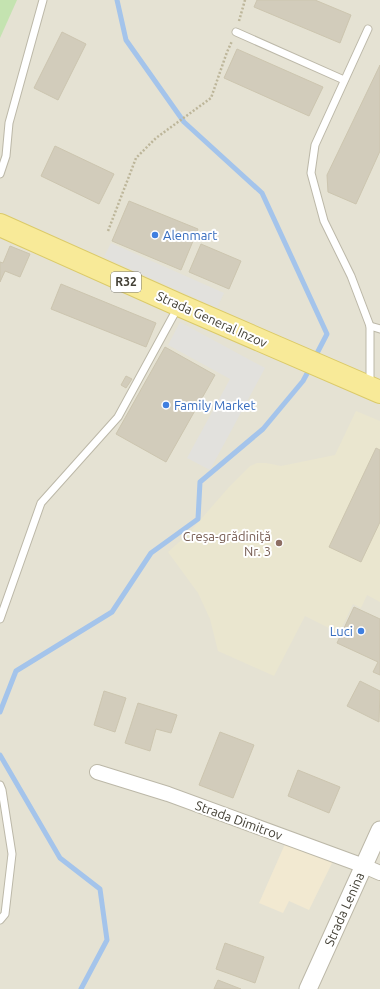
<svg xmlns="http://www.w3.org/2000/svg" width="380" height="989" viewBox="0 0 380 989" font-family="Ubuntu,sans-serif">
	<rect width="100%" height="100%" fill="#f1efe5"/>
	<!-- residential -->
	<rect fill="#e5e2d3" x="0" y="0" width="380" height="989"/>
	<!-- commercial -->
	<polygon fill="#f2e9d1" points="285,844 333,861 309,910 289,901 283,913 259,903"/>
	<!-- education -->
	<polygon fill="#eae6cf" points="356,411 380,421 380,602 367,595 361,608 353,604 339,633 305,616 274,676 218,651 210,619 198,593 168,552 188,534 229,487 250,466 257,463 266,463 281,466 335,455"/>
	<!-- green -->
	<polygon fill="#c4e3b0" points="0,0 17,0 0,38"/>
	<!-- parking -->
	<g fill="#e2e1dd">
		<polygon points="111,243 224,293 217,308 104,257"/>
		<polygon points="180,322 265,368 210,470 187,458 230,379 168,345"/>
	</g>
	<g fill="none" stroke-linecap="round" stroke-linejoin="round">
		<!-- stream -->
		<g stroke="#a4c4eb" stroke-width="5">
			<polyline points="117,0 126,40 184,122 262,193 327,334 314,359"/>
			<polyline points="0,712 16,671 112,612 151,553 198,519 200,482 263,429 303,381 310,368"/>
			<polyline points="0,755 60,858 100,889 107,940 81,989"/>
		</g>
	</g>
	<!-- building -->
	<g fill="#d2ccbb" stroke="#ccc5af">
		<polygon points="257,0 315,0 351,15 340,43 254,7"/>
		<polygon points="62,32 86,44 58,100 34,88"/>
		<polygon points="237,49 323,87 309,116 224,78"/>
		<polygon points="380,65 380,151 356,204 328,192 327,175"/>
		<polygon points="55,146 114,174 99,204 41,176"/>
		<polygon points="129,201 198,229 181,270 112,241"/>
		<polygon points="201,244 241,261 229,289 189,272"/>
		<polygon points="10,246 30,254 20,277 5,271 0,282 0,262 3,263"/>
		<polygon points="61,284 156,323 146,347 51,309"/>
		<polygon points="165,347 215,375 166,462 116,434"/>
		<polygon points="126,376 132,379 126,388 121,385"/>
		<polygon points="376,448 380,450 380,522 361,562 329,547"/>
		<polygon points="354,607 380,619 380,675 373,672 378,662 337,643"/>
		<polygon points="360,681 380,691 379,722 347,706"/>
		<polygon points="104,691 126,698 115,732 94,725"/>
		<polygon points="138,703 177,715 171,733 156,729 150,751 125,743"/>
		<polygon points="220,732 254,745 233,798 199,785"/>
		<polygon points="298,770 340,787 329,813 288,796"/>
		<polygon points="225,943 264,957 255,983 216,969"/>
		<polygon points="218,980 241,989 214,989"/>
	</g>
	<g fill="none" stroke-linecap="round" stroke-linejoin="round">
		<defs>
			<g id="service">
				<polyline points="368,29 315,145 311,173 324,221 351,276 370,326 370,386"/>
				<polyline points="236,32 344,80"/>
				<polyline points="0,174 6,156 9,123 43,0"/>
				<polyline points="370,326 380,329"/>
				<polyline points="0,619 41,503 118,417 178,307"/>
				<polyline points="0,785 2,790 12,854 5,914 0,920"/>
			</g>
			<polyline id="minor" points="97,772 168,794 364,866 380,873"/>
			<polyline id="tertiary" points="308,989 380,830"/>
			<polyline id="primary" points="0,225 179,305 380,392"/>
		</defs>
		<!-- service casing -->
		<use href="#service" stroke="#bcb8a8" stroke-width="9"/>
		<!-- minor casing -->
		<use href="#minor" stroke="#bcb8a8" stroke-width="16"/>
		<!-- tertiary casing -->
		<use href="#tertiary" stroke="#bcb8a8" stroke-width="19"/>
		<!-- primary casing -->
		<use href="#primary" stroke="#dbca69" stroke-width="24"/>
		<!-- path -->
		<g stroke="#bdb69a" stroke-width="2.5" stroke-dasharray="2 2" stroke-linecap="butt">
			<polyline points="239,21 245,0"/>
			<polyline points="108,231 136,158 156,138 211,98 227,52 232,41"/>
		</g>
		<!-- service -->
		<use href="#service" stroke="#fff" stroke-width="7"/>
		<!-- minor -->
		<use href="#minor" stroke="#fff" stroke-width="14"/>
		<!-- tertiary -->
		<use href="#tertiary" stroke="#fff" stroke-width="17"/>
		<!-- primary -->
		<use href="#primary" stroke="#f8ea98" stroke-width="22"/>
	</g>
	<!-- markers -->
	<g fill="#3f7fe0" stroke="#fff" stroke-width="1.5">
		<circle cx="155" cy="235" r="4"/>
		<circle cx="166" cy="405" r="4"/>
		<circle cx="361" cy="631" r="4"/>
	</g>
	<circle fill="#8d6e63" stroke="#fff" stroke-width="1.5" cx="279" cy="543" r="4"/>
	<g text-anchor="middle" stroke-width="4" stroke-linejoin="round" paint-order="stroke">
		<!-- shield labels -->
		<rect fill="#fff" stroke="#7b7972" stroke-width="1" x="111" y="272" width="30" height="20" rx="3"/>
		<g font-size="12" font-weight="bold" fill="#434035">
			<text x="126" y="286">R32</text>
		</g>
		<!-- shop labels -->
		<g font-size="13" fill="#366cbe" stroke="#fff" text-anchor="start">
			<text x="163" y="240">Alenmart</text>
			<text x="174" y="410">Family Market</text>
			<text x="353" y="636" text-anchor="end">Luci</text>
		</g>
		<!-- street labels -->
		<g font-size="13" fill="#434035" stroke="#fff">
			<text transform="translate(212 319) rotate(24)" y="5">Strada General Inzov</text>
			<text transform="translate(239 820) rotate(20)" y="5">Strada Dimitrov</text>
			<text transform="translate(344 909) rotate(-66)" y="5">Strada Lenina</text>
		</g>
		<!-- education labels -->
		<g font-size="13" fill="#785e54" stroke="#fff" text-anchor="end">
			<text x="271" y="541">Creșa-grădiniță<tspan x="271" dy="15">Nr. 3</tspan></text>
		</g>
	</g>
</svg>
